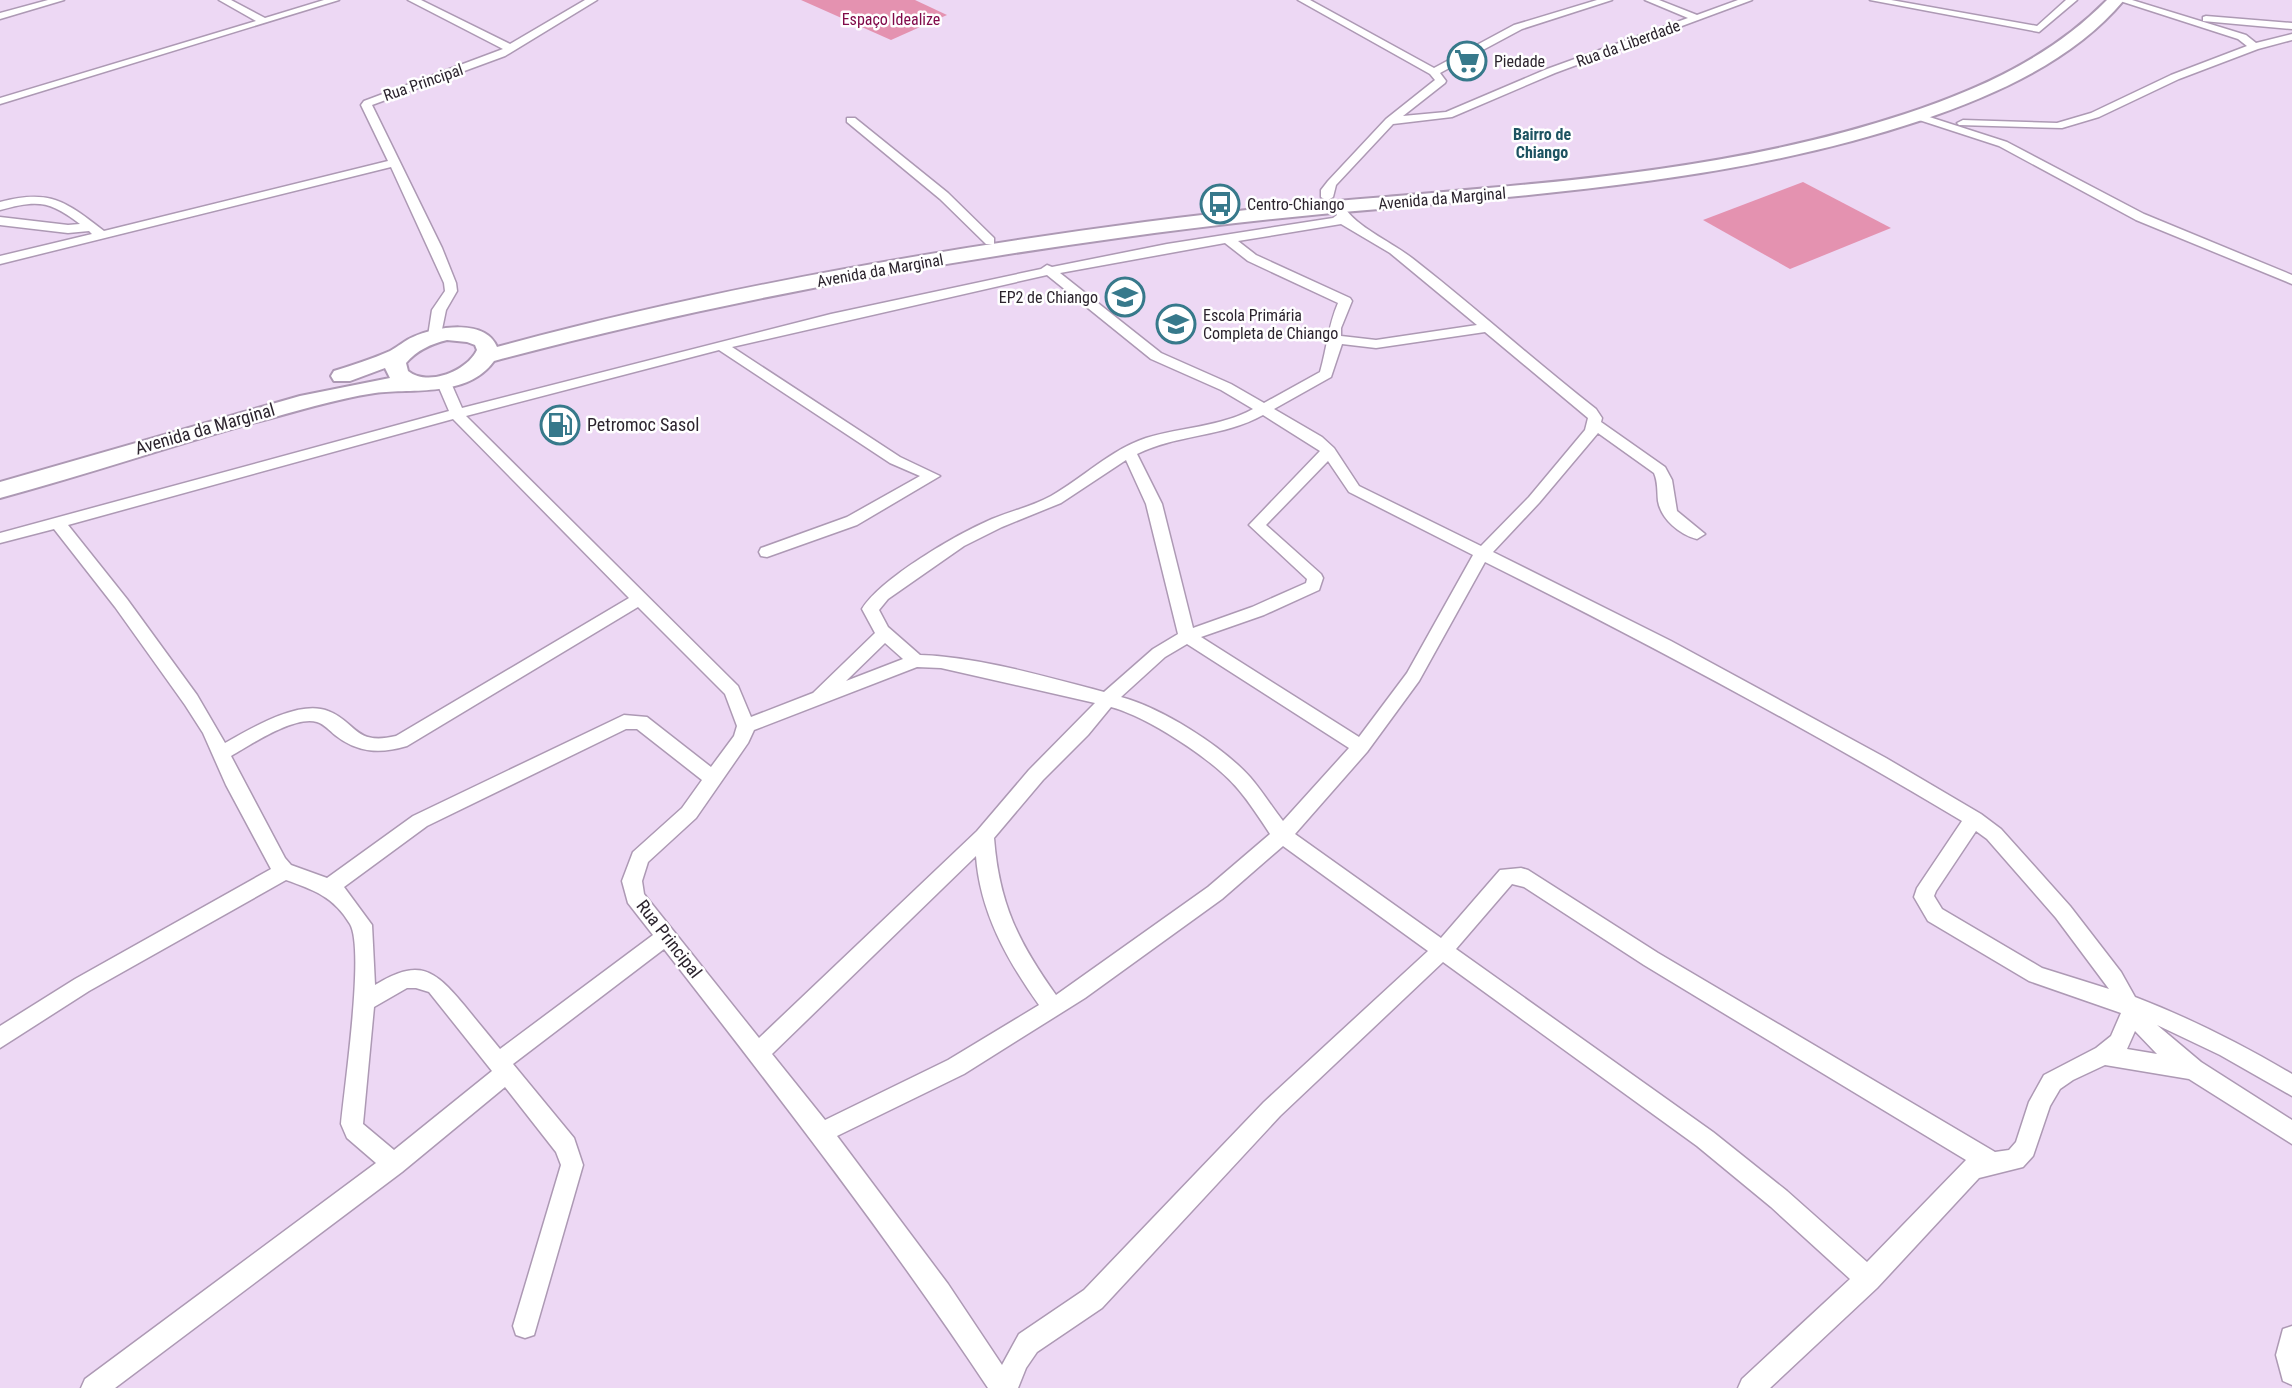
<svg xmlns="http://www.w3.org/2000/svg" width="2292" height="1388" viewBox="0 0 2292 1388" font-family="'Roboto Condensed',sans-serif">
	<rect width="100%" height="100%" fill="#edd8f4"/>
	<!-- green -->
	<g fill="#e492b0">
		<polygon points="801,0 915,0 947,15 891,40"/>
		<polygon points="1803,182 1891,228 1790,269 1703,220"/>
	</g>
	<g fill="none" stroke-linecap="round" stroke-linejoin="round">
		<defs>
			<g id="street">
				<polygon points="48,0 64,0 0,19 0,13"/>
				<polygon points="219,0 231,0 265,18 324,0 339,0 0,104 0,98 256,21"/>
				<path d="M408 0H421L510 44 585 0H597L505 56 372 105 442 248 456 283 457 291 446 310 440 339 435 340 428 336 432 310 445 291 444 283 391 167 0 264V256L92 234 89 231 68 233 0 225V217L68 225 80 224C49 200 37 200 0 210V202C50 189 65 201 104 231L388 161 361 105 364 101 503 49Z"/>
				<polygon points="1298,0 1310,0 1434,68 1514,25 1597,0 1612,0 1522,29 1440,73 1446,81 1445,83 1403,116 1446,112 1547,69 1688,18 1645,0 1659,0 1697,15 1738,0 1752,0 1555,73 1452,117 1393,124 1336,185 1333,197 1327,201 1321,197 1321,190 1328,181 1386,119 1435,80 1430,74"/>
				<polygon points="1870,0 1891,0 2037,26 2066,0 2077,0 2039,32"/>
				<polygon points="2117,0 2132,0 2246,35 2256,43 2292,34 2292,40 2258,49 2179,79 2099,117 2062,128 1959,125 1957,123 1963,120 2057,123 2091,113 2171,75 2247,46 2238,39"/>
				<polygon points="2206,16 2292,23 2292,29 2203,21 2203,17"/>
				<polygon points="1917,113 2007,142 2144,214 2292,275 2292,284 2136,220 1999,146 1913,118 1912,116"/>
				<polygon points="847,118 855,118 948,193 994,238 994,244 986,244 940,199 847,122"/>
				<path d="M1340 206 1344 207C1358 228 1390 241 1412 258 1475 307 1533 360 1596 409L1602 418 1601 422 1665 467 1672 480 1677 511 1705 534 1697 539C1680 535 1661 519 1658 501 1657 491 1658 482 1654 473L1598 433 1539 503 1493 552 1671 641 1886 758 1981 814 2001 829 2070 906 2121 972 2135 997C2190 1018 2241 1044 2292 1074V1096L2220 1055 2157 1025 2201 1062 2292 1120V1144L2189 1079 2105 1065 2073 1080 2060 1089 2050 1106 2033 1156 2023 1167 1979 1178 1877 1288 1770 1388H1738L1742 1379 1850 1279 1771 1207 1697 1146 1443 962 1280 1116 1102 1308 1037 1352 1026 1368 1018 1388H988C887 1236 776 1093 664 949L513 1064 574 1138 583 1165 534 1335 525 1338 516 1335 513 1326 561 1165 556 1152 505 1087 402 1172 115 1388H81L85 1379 376 1163 347 1138 341 1124C344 1089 365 949 350 924 334 897 314 890 286 880L89 991 0 1048V1026L75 979 271 869 226 785 203 733 185 705 115 607 54 529 0 543V533L449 411 437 383 444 379 451 383 462 408 831 314 1041 269 1047 265 1052 267 1167 244 1333 218 1337 215 1334 210ZM1341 224 1390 253 1477 325 1376 340 1341 336V328L1352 301 1350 298 1256 255 1238 241ZM1225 243 1248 261 1338 303C1328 326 1327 348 1320 372L1264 403 1231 384 1161 353 1060 273ZM1047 275 1151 359 1221 390 1253 409C1220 427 1182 427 1146 438 1110 450 1083 478 1051 496 1033 506 1011 511 992 519 957 534 881 578 862 609L875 633 813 693 751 717 738 686 466 416 719 350 890 463 920 476 847 517 761 548 759 552 761 556 767 557 857 525 940 476 900 457 732 347ZM1485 332 1588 418 1585 430 1529 497 1481 546 1359 486 1334 448 1322 437 1274 409 1331 377 1342 344 1376 348ZM1263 415 1320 451 1249 525 1307 579 1306 583 1252 607 1193 628 1162 504 1137 454C1178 434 1224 437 1263 415ZM453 419 629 598 396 736C354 746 357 722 328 711 299 699 250 729 225 743L197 695 127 599 68 525ZM1126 460 1146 504 1178 634 1153 649 1104 692C1046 677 980 657 920 655L888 627 879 610 888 599 964 546 1002 527 1061 503ZM1328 461 1349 492 1473 555 1407 673 1359 737 1201 637 1264 615 1319 590 1323 578 1321 574 1266 525ZM1485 562C1647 643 1807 728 1962 821L1917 888 1914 897 1928 921 2029 981 2121 1013 2111 1036 2096 1048 2044 1075 2029 1102 2016 1142 2009 1150 1995 1152 1658 953 1528 870 1521 868 1500 870 1441 938 1295 834 1367 752 1419 681ZM638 607 725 694 737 726 734 736 711 767 647 717 624 715 413 816 327 878 291 865 285 858 231 756C250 745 295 715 317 722 324 724 330 731 335 735 358 753 380 754 407 746ZM885 643 903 659 846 681ZM1187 644 1349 748 1283 821C1272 807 1262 791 1250 777 1222 746 1162 708 1121 697L1165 657ZM917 667 941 668 1095 703 1029 770 977 831 759 1038 644 894 642 881 648 862 696 818 748 743 754 730ZM1111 707C1148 717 1214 760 1238 789 1250 803 1260 819 1270 834L1208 887 1056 995C1018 942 999 903 994 838L1043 780 1088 735ZM626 729H637L702 780 682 808 633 852 622 881 628 903 653 935 500 1049C488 1034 476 1020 464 1005 434 969 419 958 375 985L372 925 344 887 427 826ZM1976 831 1987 839 2056 918 2109 989 2042 968 1942 909 1934 896 1936 891ZM1283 846 1428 951 1264 1102 1084 1290 1019 1334 1002 1365 948 1284 837 1136 964 1074 1085 998 1222 899ZM976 856C980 912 1007 960 1039 1005L948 1060 825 1120 772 1054ZM1512 884 1524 887 1644 965 1966 1160 1867 1262 1787 1191 1713 1132 1456 949ZM407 988H416L429 992 492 1071 394 1150 363 1124 374 1007ZM2135 1031 2157 1054 2127 1049Z"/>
				<polygon points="2292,1326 2292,1385 2283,1381 2276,1355 2283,1329"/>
			</g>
			<path id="primary" d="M2107 0H2124C2073 61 1995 95 1922 120 1746 179 1562 192 1379 209 1292 216 1204 226 1118 238 907 267 699 306 494 361 467 398 414 388 375 393 334 399 295 412 256 422 170 446 86 475 0 498V482L300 396 390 378 385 368 350 381H334L331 376 334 371C353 365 372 359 390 351 398 347 405 340 413 337 435 327 485 318 497 347 710 289 927 251 1145 222 1225 212 1306 203 1386 197 1561 182 1738 169 1905 114 1980 89 2051 57 2107 0ZM447 340 467 342 475 345 477 350C467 371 428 387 408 371L406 363C417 350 431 344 447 340Z"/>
		</defs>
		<!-- street casing -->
		<use href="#street" stroke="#ad99b4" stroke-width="3"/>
		<!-- primary casing -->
		<use href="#primary" stroke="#ad99b4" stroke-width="4"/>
		<!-- street -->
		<use href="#street" fill="#fff" fill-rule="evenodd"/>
		<!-- primary -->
		<use href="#primary" fill="#fff" fill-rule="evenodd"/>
	</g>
	<!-- icons -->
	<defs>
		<symbol id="supermarket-ring" viewBox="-11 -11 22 22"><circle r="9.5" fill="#fff" stroke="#37798b" stroke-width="1.5"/><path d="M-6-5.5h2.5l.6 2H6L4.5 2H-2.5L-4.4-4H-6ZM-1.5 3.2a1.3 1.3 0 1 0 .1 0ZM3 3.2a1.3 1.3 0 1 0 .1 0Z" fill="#37798b"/></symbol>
		<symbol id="bus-ring" viewBox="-11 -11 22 22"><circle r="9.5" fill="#fff" stroke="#37798b" stroke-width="1.5"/><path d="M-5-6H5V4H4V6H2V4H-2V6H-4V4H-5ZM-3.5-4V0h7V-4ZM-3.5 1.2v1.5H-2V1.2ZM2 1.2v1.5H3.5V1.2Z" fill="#37798b"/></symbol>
		<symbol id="school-ring" viewBox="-11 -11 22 22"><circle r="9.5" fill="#fff" stroke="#37798b" stroke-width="1.5"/><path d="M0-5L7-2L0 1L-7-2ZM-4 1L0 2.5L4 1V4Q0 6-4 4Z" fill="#37798b"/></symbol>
		<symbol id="fuel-ring" viewBox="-11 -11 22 22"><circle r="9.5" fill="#fff" stroke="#37798b" stroke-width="1.5"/><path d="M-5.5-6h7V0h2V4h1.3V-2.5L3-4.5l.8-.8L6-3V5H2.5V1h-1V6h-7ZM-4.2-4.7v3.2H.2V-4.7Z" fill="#37798b"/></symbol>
	</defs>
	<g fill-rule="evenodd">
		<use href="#supermarket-ring" x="1445" y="39" width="44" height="44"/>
		<use href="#bus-ring" x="1198" y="182" width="44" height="44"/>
		<use href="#school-ring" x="1103" y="275" width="44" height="44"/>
		<use href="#school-ring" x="1154" y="302" width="44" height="44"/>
		<use href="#fuel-ring" x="538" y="403" width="44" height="44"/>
	</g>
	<g text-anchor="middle" stroke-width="5" stroke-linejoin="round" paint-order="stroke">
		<!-- far-park labels -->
		<g font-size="16" fill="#810a4a" stroke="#fff">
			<text x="891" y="25">Espaço Idealize</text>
		</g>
		<!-- far-street labels -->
		<g font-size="16" fill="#2c242e" stroke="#fff">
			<text transform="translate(1628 43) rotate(-20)" y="6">Rua da Liberdade</text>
			<text transform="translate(423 82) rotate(-19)" y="6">Rua Principal</text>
			<text transform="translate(1442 198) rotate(-5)" y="6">Avenida da Marginal</text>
			<text transform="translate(880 270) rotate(-10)" y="6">Avenida da Marginal</text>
		</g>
		<!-- far-poi labels -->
		<g font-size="16" fill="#2c242e" stroke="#fff" text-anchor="start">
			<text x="1494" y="67">Piedade</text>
			<text x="1247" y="210">Centro-Chiango</text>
			<text x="1098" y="303" text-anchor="end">EP2 de Chiango</text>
			<text x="1203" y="321">Escola Primária<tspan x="1203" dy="18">Completa de Chiango</tspan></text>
		</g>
		<!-- far-neighbourhood labels -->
		<g font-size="16" font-weight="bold" fill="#1d5361" stroke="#fff">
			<text x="1542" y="140">Bairro de<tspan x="1542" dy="18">Chiango</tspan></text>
		</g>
		<!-- poi labels -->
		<g font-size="18" fill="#2c242e" stroke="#fff" text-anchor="start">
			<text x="587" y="431">Petromoc Sasol</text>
		</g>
		<!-- street labels -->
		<g font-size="18" fill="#2c242e" stroke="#fff">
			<text transform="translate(205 429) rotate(-16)" y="6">Avenida da Marginal</text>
			<text transform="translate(669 939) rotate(52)" y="6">Rua Principal</text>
		</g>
	</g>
</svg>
